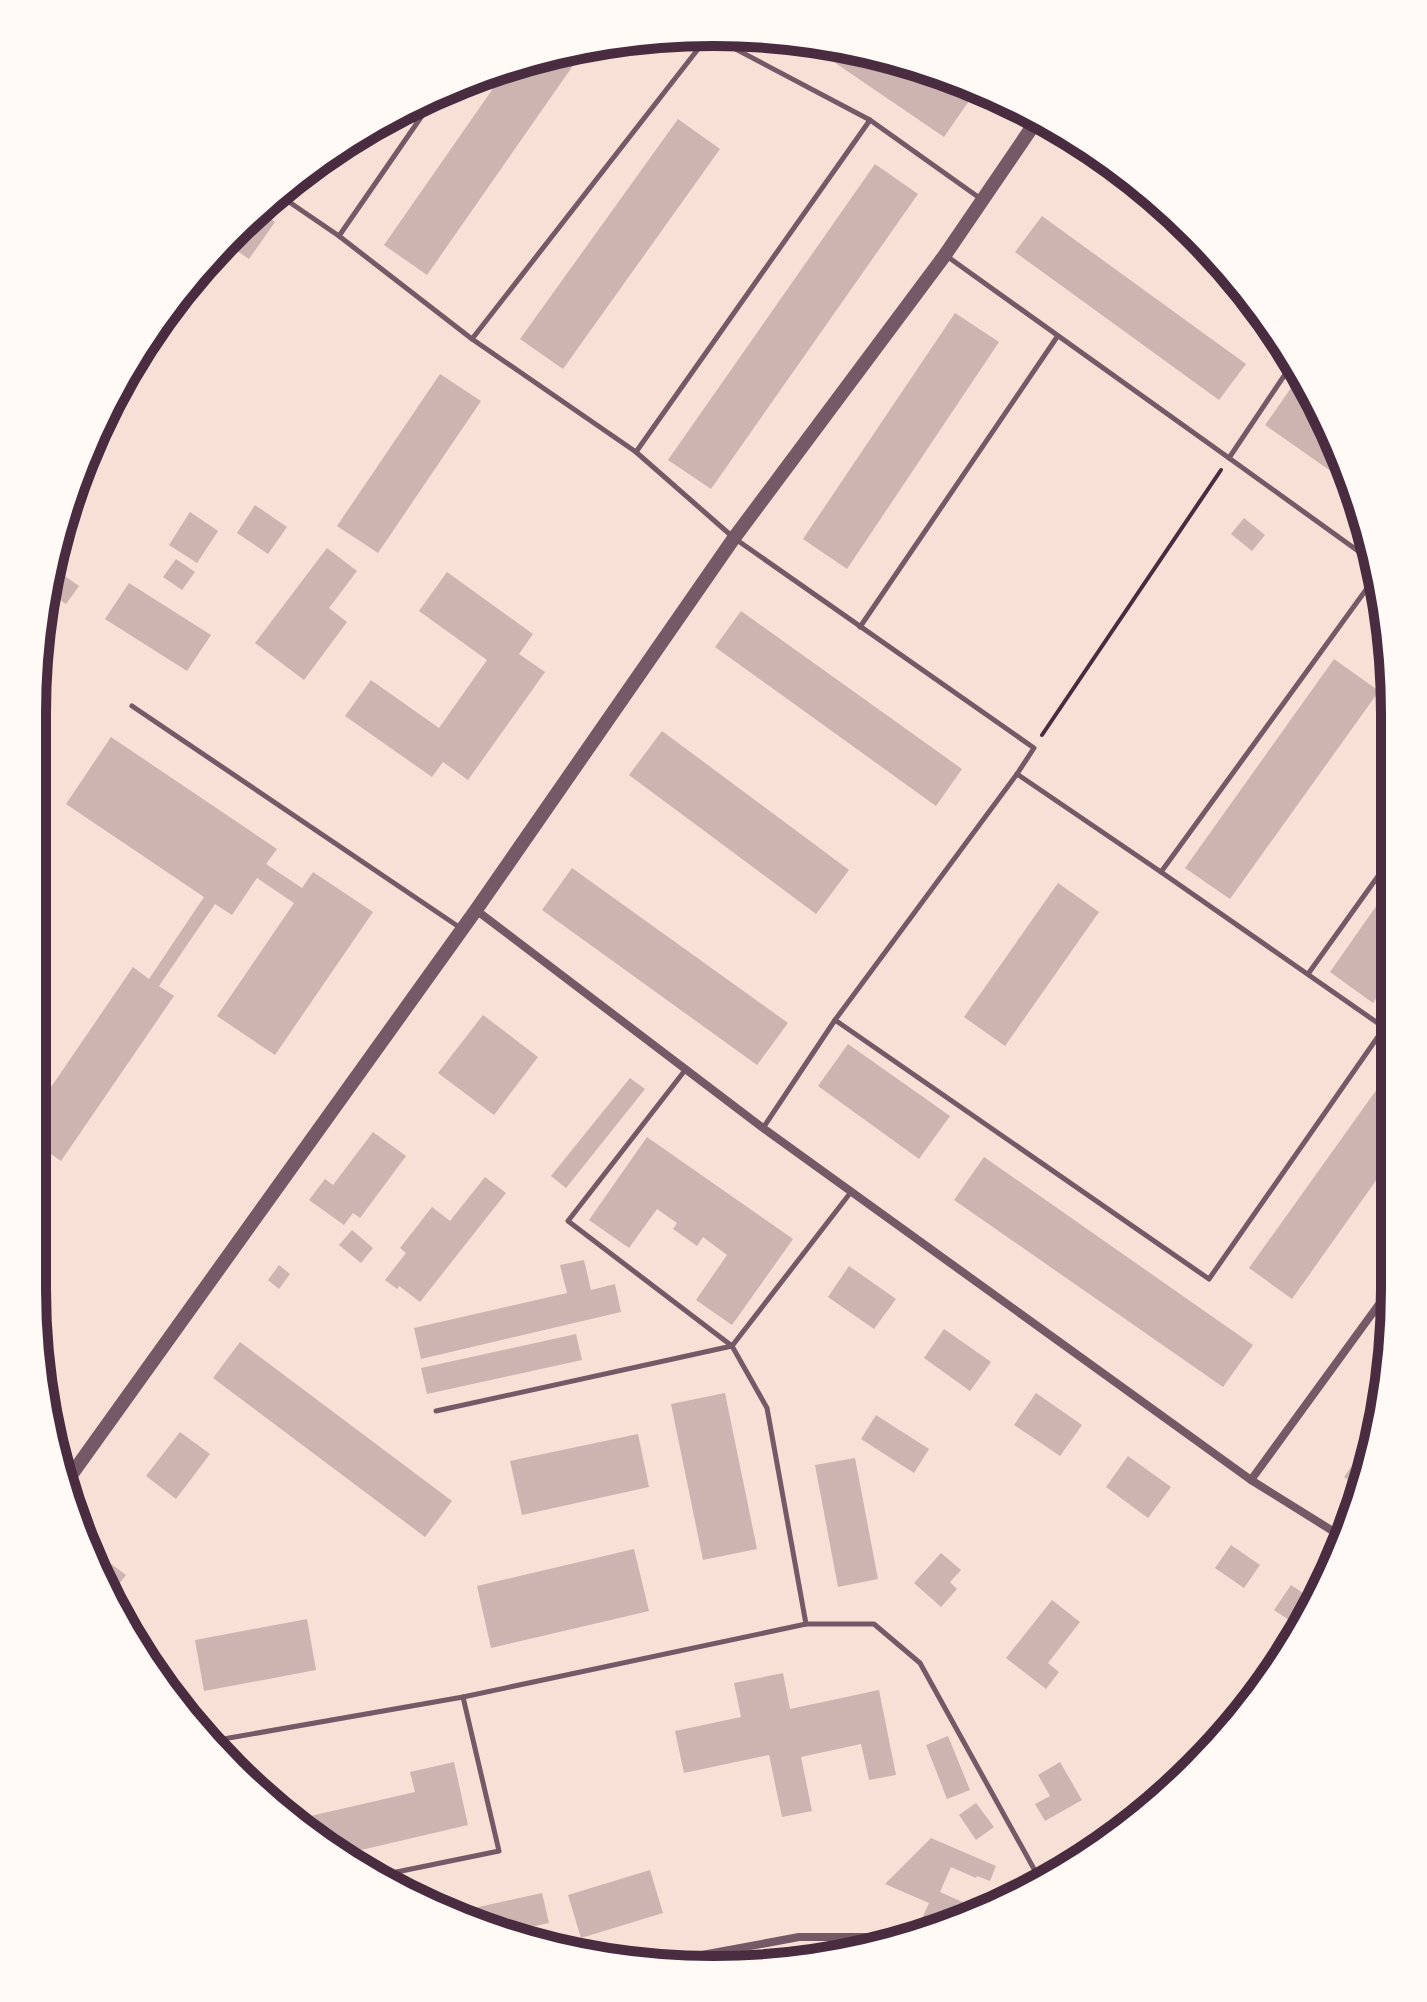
<svg xmlns="http://www.w3.org/2000/svg" width="1427" height="2002" viewBox="0 0 1427 2002" font-family="'IBM Plex Sans',sans-serif">
	<rect width="100%" height="100%" fill="#f7e1d7"/>
	<!-- building -->
	<g fill="#ccb4b1">
		<polygon points="803,41 890,55 932,71 971,98 944,137"/>
		<polygon points="570,51 579,57 427,275 384,245 510,64"/>
		<polygon points="678,119 720,149 563,369 520,339"/>
		<polygon points="875,164 918,194 711,489 668,460"/>
		<polygon points="257,209 275,222 249,259 228,245"/>
		<polygon points="1042,216 1246,364 1219,400 1015,252"/>
		<polygon points="955,313 999,342 847,569 803,539"/>
		<polygon points="440,374 481,401 378,553 337,526"/>
		<polygon points="1291,388 1312,403 1343,452 1352,486 1265,425"/>
		<polygon points="255,505 287,527 268,554 237,533"/>
		<polygon points="190,512 218,531 197,563 169,545"/>
		<polygon points="1244,518 1265,535 1252,551 1231,534"/>
		<polygon points="327,548 357,571 329,608 347,622 304,680 255,643"/>
		<polygon points="176,559 195,572 182,590 163,577"/>
		<polygon points="52,567 79,586 66,604 44,589 45,580"/>
		<polygon points="447,572 533,634 519,654 545,672 468,780 443,762 432,777 345,716 371,680 439,728 487,660 419,611"/>
		<polygon points="129,583 211,635 187,671 105,619"/>
		<polygon points="741,611 962,769 936,806 715,647"/>
		<polygon points="42,613 57,624 38,649 42,616"/>
		<polygon points="1334,659 1379,691 1230,899 1185,868"/>
		<polygon points="662,731 849,870 816,914 629,775"/>
		<polygon points="111,737 277,849 266,864 302,888 313,872 373,912 275,1055 217,1016 294,903 257,878 232,915 215,904 159,986 174,996 61,1161 32,1141 32,1115 133,967 149,979 204,897 66,804"/>
		<polygon points="572,868 788,1023 757,1065 542,910"/>
		<polygon points="1058,883 1099,912 1005,1046 964,1017"/>
		<polygon points="1391,885 1391,978 1373,1003 1330,972"/>
		<polygon points="483,1015 538,1057 494,1115 438,1073"/>
		<polygon points="848,1044 950,1116 919,1159 818,1086"/>
		<polygon points="1392,1068 1392,1158 1292,1299 1249,1268"/>
		<polygon points="630,1078 645,1089 566,1188 551,1176"/>
		<polygon points="373,1132 406,1156 360,1218 353,1213 344,1225 309,1200 325,1179 333,1185"/>
		<polygon points="647,1137 793,1239 732,1325 696,1300 727,1255 703,1237 697,1246 673,1229 677,1223 657,1209 629,1248 589,1220"/>
		<polygon points="984,1157 1253,1345 1223,1387 954,1200"/>
		<polygon points="485,1177 506,1193 420,1302 399,1286 397,1289 385,1280 406,1253 400,1248 432,1207 450,1221"/>
		<polygon points="352,1230 373,1248 361,1263 339,1245"/>
		<polygon points="584,1260 591,1290 615,1284 621,1312 421,1359 414,1328 567,1293 560,1265"/>
		<polygon points="279,1265 290,1274 279,1289 268,1280"/>
		<polygon points="849,1266 896,1299 874,1329 828,1297"/>
		<polygon points="944,1329 991,1362 970,1391 924,1358"/>
		<polygon points="576,1334 582,1360 427,1394 421,1368"/>
		<polygon points="240,1342 452,1501 425,1537 213,1378"/>
		<polygon points="725,1393 757,1549 703,1560 671,1404"/>
		<polygon points="1036,1393 1082,1425 1060,1456 1014,1425"/>
		<polygon points="876,1415 929,1449 914,1473 861,1439"/>
		<polygon points="1378,1428 1372,1464 1362,1490 1344,1477"/>
		<polygon points="180,1432 210,1454 176,1499 146,1476"/>
		<polygon points="638,1434 649,1487 522,1515 510,1461"/>
		<polygon points="1128,1456 1171,1487 1148,1518 1106,1487"/>
		<polygon points="855,1458 878,1579 838,1587 815,1465"/>
		<polygon points="1231,1545 1260,1565 1244,1588 1215,1568"/>
		<polygon points="634,1549 649,1611 491,1648 477,1586"/>
		<polygon points="94,1551 126,1575 113,1592 106,1577"/>
		<polygon points="941,1553 961,1570 950,1582 957,1589 941,1607 914,1583"/>
		<polygon points="1291,1585 1317,1602 1301,1628 1274,1610"/>
		<polygon points="1052,1600 1080,1622 1048,1663 1059,1672 1046,1689 1006,1658"/>
		<polygon points="307,1619 316,1670 204,1691 195,1640"/>
		<polygon points="783,1673 790,1709 879,1690 896,1775 869,1780 861,1744 801,1757 812,1811 782,1817 769,1755 684,1773 675,1731 741,1717 734,1683"/>
		<polygon points="948,1736 970,1790 947,1799 926,1745"/>
		<polygon points="454,1762 468,1825 344,1854 293,1820 415,1792 410,1772"/>
		<polygon points="1060,1762 1082,1800 1045,1821 1035,1804 1050,1796 1038,1775"/>
		<polygon points="976,1803 994,1827 976,1840 959,1815"/>
		<polygon points="931,1838 996,1866 990,1881 977,1876 976,1878 951,1867 940,1892 985,1912 975,1918 915,1934 929,1903 885,1884"/>
		<polygon points="650,1870 663,1913 581,1938 568,1895"/>
		<polygon points="542,1893 549,1923 508,1932 452,1913"/>
	</g>
	<g fill="none" stroke-linecap="round" stroke-linejoin="round">
		<!-- path -->
		<polyline stroke="#4a2c40" stroke-width="4" points="1042,735 1221,470"/>
		<!-- service -->
		<g stroke="#755966" stroke-width="5">
			<polyline points="709,35 870,120 981,199"/>
			<polyline points="276,193 339,236 437,94"/>
			<polyline points="339,236 472,339 636,452 734,538 1034,748 1017,774 835,1020 763,1128"/>
			<polyline points="948,257 1229,458 1290,367"/>
			<polyline points="472,339 709,35"/>
			<polyline points="636,452 870,120"/>
			<polyline points="1229,458 1372,561"/>
			<polyline points="1376,576 1161,872 1392,1033"/>
			<polyline points="860,627 1057,337"/>
			<polyline points="132,706 462,929"/>
			<polyline points="1017,774 1161,872"/>
			<polyline points="1308,974 1391,858"/>
			<polyline points="835,1020 1209,1279 1384,1028"/>
			<polyline points="686,1069 568,1221 732,1346 851,1192"/>
			<polyline points="436,1411 732,1346 767,1408 806,1624"/>
			<polyline points="463,1697 806,1624 874,1624 920,1663 1039,1878"/>
			<polyline points="212,1741 463,1697 499,1851 377,1876"/>
		</g>
		<!-- minor -->
		<g stroke="#755966" stroke-width="8">
			<polyline points="476,910 763,1128 1251,1480 1344,1538"/>
			<polyline points="1251,1480 1393,1285"/>
			<polyline points="675,1960 799,1937 890,1937 890,1941"/>
		</g>
		<!-- tertiary -->
		<polyline stroke="#755966" stroke-width="14" points="64,1485 476,910 734,538 945,255 1039,117"/>
	</g>
	<!-- crop -->
	<path d="M0 0H1427V2002H0ZM713 46H714A667 667 0 0 1 1381 713V1289A667 667 0 0 1 714 1956H713A667 667 0 0 1 46 1289V713A667 667 0 0 1 713 46Z" fill="#fffaf5" fill-rule="evenodd"/>
	<path fill="none" stroke="#4a2c40" stroke-width="10" d="M713 46H714A667 667 0 0 1 1381 713V1289A667 667 0 0 1 714 1956H713A667 667 0 0 1 46 1289V713A667 667 0 0 1 713 46Z"/>
</svg>
